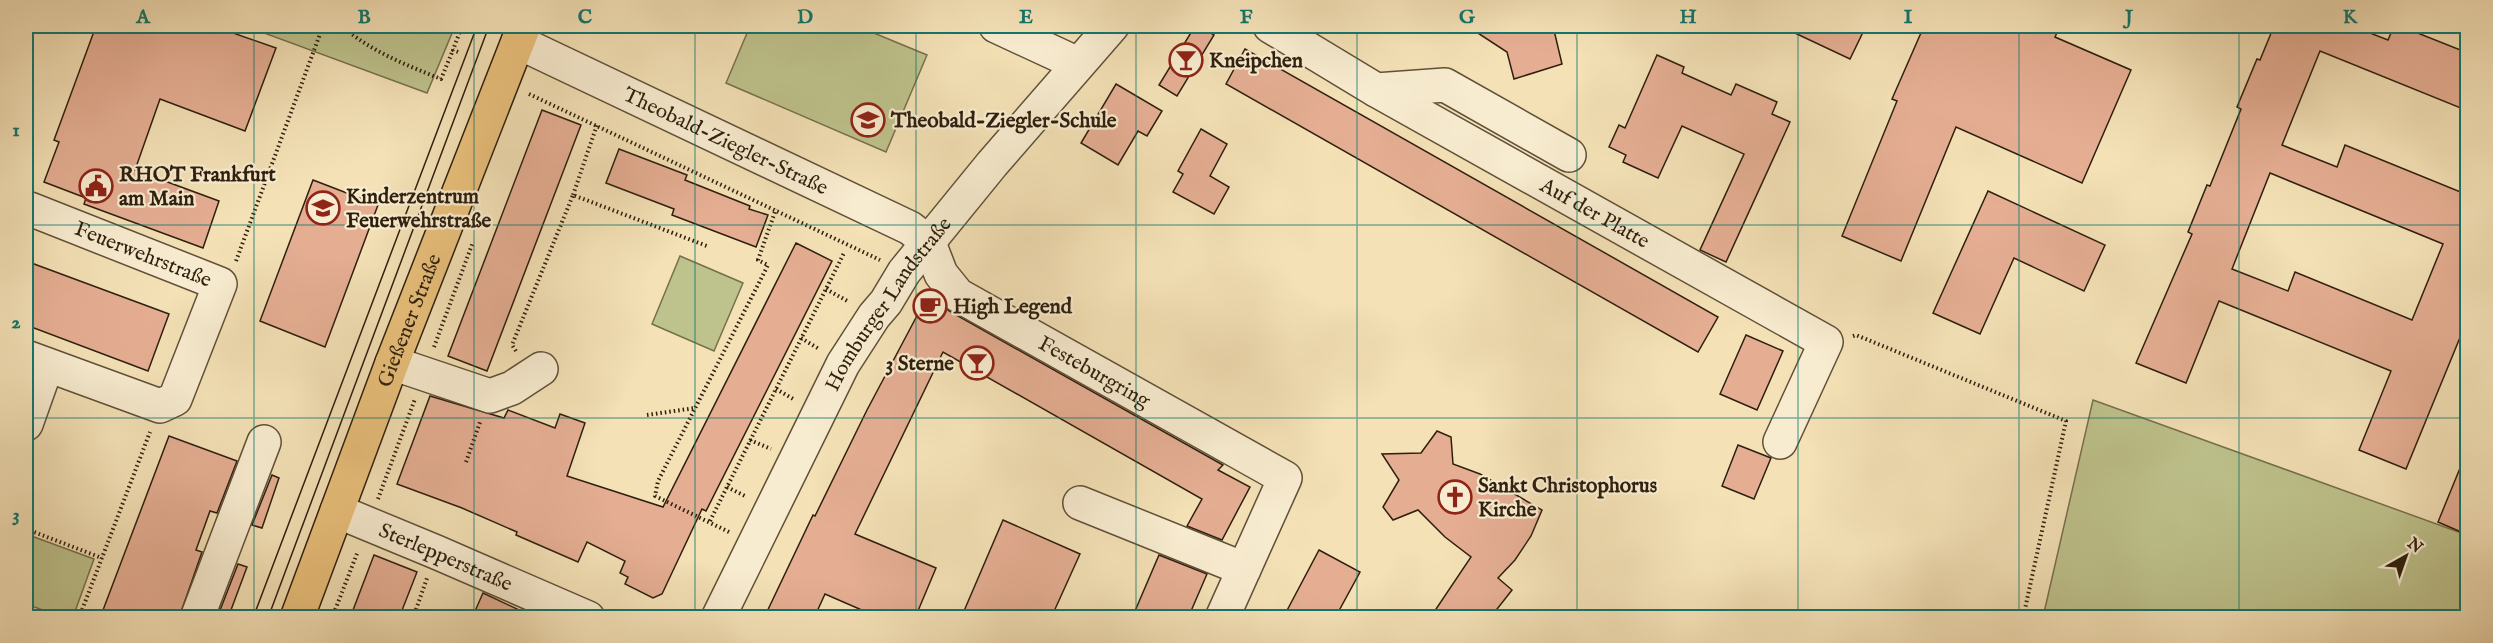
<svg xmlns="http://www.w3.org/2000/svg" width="2493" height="643" viewBox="0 0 2493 643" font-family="'IM FELL English',serif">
	<rect width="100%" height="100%" fill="#f4e1b6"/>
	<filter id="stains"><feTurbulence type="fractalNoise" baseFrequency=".00333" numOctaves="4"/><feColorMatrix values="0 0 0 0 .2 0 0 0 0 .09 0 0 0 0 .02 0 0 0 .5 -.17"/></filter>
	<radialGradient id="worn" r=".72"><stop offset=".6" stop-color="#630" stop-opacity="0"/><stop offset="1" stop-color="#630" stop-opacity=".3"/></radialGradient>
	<!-- green -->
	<g fill="#bec28c" stroke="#76704d" stroke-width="1.5">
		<polygon points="245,26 455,26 427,93"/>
		<polygon points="750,26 857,26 927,55 886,152 726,83"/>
		<polygon points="680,256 743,283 714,351 652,324"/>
		<polygon points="2093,400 2467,535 2467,617 2043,617"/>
		<polygon points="26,534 94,559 73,617 62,617 26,604"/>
	</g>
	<!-- building -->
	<g fill="#e5ae93" stroke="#2e1f0e" stroke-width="1.5" fill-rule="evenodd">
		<polygon points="96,26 213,26 276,48 245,131 160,99 135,170 219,201 203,248 84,204 86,198 44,182 59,142 54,140"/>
		<polygon points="1195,26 1200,26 1214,35 1177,96 1159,85"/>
		<polygon points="1467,26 1553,26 1562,64 1514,79 1507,52"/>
		<polygon points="1780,26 1866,26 1850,59"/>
		<polygon points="1924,26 2060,26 2055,37 2131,70 2082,183 1956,127 1901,261 1842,236 1897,101 1892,99"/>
		<path d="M2274 26H2352L2388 40 2394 26H2400L2468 53V111L2320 51 2282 145 2337 167 2345 145 2468 195V318L2406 469 2359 450 2391 371 2219 301 2186 383 2136 363 2192 234 2188 232 2207 185 2210 186 2241 109 2237 107 2257 59 2260 60ZM2270 173 2443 244 2412 320 2295 272 2288 291 2232 269Z"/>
		<polygon points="1245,49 1718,317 1698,352 1226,84"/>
		<polygon points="1657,55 1684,67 1682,73 1731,95 1736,84 1777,102 1772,114 1790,122 1726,262 1700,250 1744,154 1682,126 1658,178 1623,162 1626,155 1609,147 1619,125 1625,128"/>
		<polygon points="1116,84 1162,111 1147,136 1138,131 1118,165 1081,143"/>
		<polygon points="542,110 581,125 487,371 448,356"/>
		<polygon points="1201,129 1227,144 1210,176 1229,187 1214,214 1173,192 1183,174 1178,171"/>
		<polygon points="619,149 687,175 685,180 750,206 749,209 768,215 756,247 672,215 674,209 606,183"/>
		<polygon points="313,180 378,205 325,347 260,321"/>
		<polygon points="1988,191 2105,245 2084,291 2014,258 1980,334 1933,313"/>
		<polygon points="796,243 832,261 706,511 702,509 662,594 653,598 625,584 628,577 620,573 625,561 587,542 578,562 516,535 517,532 462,508 397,484 430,396 504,418 508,410 555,428 560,414 585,423 567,476 663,507"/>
		<polygon points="26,261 169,314 148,371 26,325"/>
		<polygon points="928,295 939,302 949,311 1223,465 1218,470 1250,487 1222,540 1187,526 1202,499 943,352 855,534 936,568 915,618 880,618 825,594 814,618 764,618 813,515 815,516 867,410"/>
		<polygon points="1746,335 1783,351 1757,410 1720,394"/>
		<polygon points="1437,431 1451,437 1453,464 1480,474 1542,510 1531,536 1515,560 1498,578 1512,590 1490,618 1430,618 1471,557 1445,537 1418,510 1393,520 1383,507 1399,480 1382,454 1421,453"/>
		<polygon points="169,436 237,461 217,513 210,511 196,550 202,552 179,618 100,618"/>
		<polygon points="1738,445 1771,458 1754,499 1722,486"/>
		<polygon points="2467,451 2468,451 2468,535 2438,522"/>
		<polygon points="272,475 279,478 262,528 252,525"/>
		<polygon points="1003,520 1080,554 1051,618 961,618"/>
		<polygon points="1319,550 1360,572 1335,618 1283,618"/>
		<polygon points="374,555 417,572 399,618 350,618"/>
		<polygon points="1159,555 1207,574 1188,618 1132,618"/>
		<polygon points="238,564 247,567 228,618 217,618"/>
		<polygon points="483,593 536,618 472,618"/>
	</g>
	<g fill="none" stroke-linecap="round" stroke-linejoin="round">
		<defs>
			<g id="minor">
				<polyline points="996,26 1078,64"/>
				<path id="s1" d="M1270 26 1376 90 1826 342 1780 442"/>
				<path id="s2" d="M518 42 910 228 929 243 941 274 958 295 1285 478 1222 618"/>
				<polyline points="1376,90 1445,85 1569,155"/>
				<path id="s3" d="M26 210 30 209 220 284 175 399 160 406 26 357"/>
				<polyline points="392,363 490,396 512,388 541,369"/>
				<polyline points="26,424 47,365"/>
				<polyline points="1080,503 1244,569"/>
				<path id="s4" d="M337 511 436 552 588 618"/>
				<polyline points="197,618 264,442"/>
				<path id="s5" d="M718 618 843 364 874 316 886 302 904 272 992 164 1112 26"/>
			</g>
			<g id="major">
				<path id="s6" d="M297 618 392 363 524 26"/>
			</g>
		</defs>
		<!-- minor casing -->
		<use href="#minor" stroke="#605038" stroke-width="36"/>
		<!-- major casing -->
		<use href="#major" stroke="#2e1f0e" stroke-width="36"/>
		<!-- path -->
		<g stroke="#2e1f0e" stroke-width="4" stroke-dasharray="1.5 3" stroke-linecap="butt">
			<path d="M342 26C370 51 406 65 441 79L453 50"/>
			<polyline points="458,52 453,50 462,26"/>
			<polyline points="529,94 880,260"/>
			<polyline points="573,195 597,125"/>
			<polyline points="236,261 323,26"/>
			<polyline points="826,289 849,302"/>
			<polyline points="1853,336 1856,335 2066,421 2023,618"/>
			<polyline points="801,338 819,349"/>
			<polyline points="434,347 473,242"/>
			<polyline points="516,351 512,345 573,195 707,246"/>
			<polyline points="776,389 795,400"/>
			<polyline points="647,415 695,408"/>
			<polyline points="750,440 771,449"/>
			<polyline points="466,462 480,422"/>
			<polyline points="727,487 747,497"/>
			<polyline points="378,499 415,399"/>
			<polyline points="710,521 844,253"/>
			<polyline points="26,529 102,558"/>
			<polyline points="729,532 655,496 658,481 768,265 758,260 776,209"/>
			<polyline points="79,618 150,432"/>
			<polyline points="332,618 358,551"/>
			<polyline points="413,618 427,578"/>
		</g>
		<!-- minor -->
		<use href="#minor" stroke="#f8ecd0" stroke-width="33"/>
		<!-- major -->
		<use href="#major" stroke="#eac07b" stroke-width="33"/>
		<!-- tram -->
		<g stroke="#2e1f0e" stroke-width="1.5">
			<polyline points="253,618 477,26"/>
			<polyline points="268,618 489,26"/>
		</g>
	</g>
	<!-- grid -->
	<path fill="none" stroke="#0f766e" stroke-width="1.5" stroke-opacity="0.55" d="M254 26V618M474 26V618M695 26V618M916 26V618M1136 26V618M1357 26V618M1577 26V618M1798 26V618M2019 26V618M2239 26V618M26 225H2468M26 418H2468"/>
	<!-- icons -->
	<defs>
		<symbol id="bar-ring" viewBox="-11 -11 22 22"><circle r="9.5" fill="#f8ecd0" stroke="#8f2418" stroke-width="1.5"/><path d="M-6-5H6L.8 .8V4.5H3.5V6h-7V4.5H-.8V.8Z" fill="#8f2418"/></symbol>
		<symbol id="school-ring" viewBox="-11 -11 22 22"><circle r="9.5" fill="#f8ecd0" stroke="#8f2418" stroke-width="1.5"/><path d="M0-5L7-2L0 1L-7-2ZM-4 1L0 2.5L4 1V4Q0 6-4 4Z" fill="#8f2418"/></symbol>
		<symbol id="civic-ring" viewBox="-11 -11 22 22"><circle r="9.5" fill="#f8ecd0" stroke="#8f2418" stroke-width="1.5"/><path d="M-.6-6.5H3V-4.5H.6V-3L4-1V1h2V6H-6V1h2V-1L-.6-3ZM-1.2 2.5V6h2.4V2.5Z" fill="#8f2418"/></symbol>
		<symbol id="cafe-ring" viewBox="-11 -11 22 22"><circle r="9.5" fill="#f8ecd0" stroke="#8f2418" stroke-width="1.5"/><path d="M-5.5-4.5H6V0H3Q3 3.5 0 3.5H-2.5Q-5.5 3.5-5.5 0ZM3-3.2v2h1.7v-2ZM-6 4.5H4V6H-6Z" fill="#8f2418"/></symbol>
		<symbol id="church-ring" viewBox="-11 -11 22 22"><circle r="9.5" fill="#f8ecd0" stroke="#8f2418" stroke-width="1.5"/><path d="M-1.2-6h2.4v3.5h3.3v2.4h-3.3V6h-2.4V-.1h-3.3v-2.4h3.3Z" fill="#8f2418"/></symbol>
	</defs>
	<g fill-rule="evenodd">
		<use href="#bar-ring" x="1167" y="41" width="38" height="38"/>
		<use href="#school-ring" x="849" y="101" width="38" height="38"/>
		<use href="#civic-ring" x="77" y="167" width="38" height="38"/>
		<use href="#school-ring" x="304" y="189" width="38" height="38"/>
		<use href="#cafe-ring" x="911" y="287" width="38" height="38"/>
		<use href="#bar-ring" x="958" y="344" width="38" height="38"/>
		<use href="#church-ring" x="1436" y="478" width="38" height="38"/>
	</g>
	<g text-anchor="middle" stroke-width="4.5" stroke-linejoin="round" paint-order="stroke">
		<!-- poi labels -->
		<g font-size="21" font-weight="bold" fill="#2e1f0e" stroke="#f8ecd0" text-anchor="start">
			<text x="1209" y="67">Kneipchen</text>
			<text x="891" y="127">Theobald-Ziegler-Schule</text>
			<text x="119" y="181">RHOT Frankfurt<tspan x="119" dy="24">am Main</tspan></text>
			<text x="346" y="203">Kinderzentrum<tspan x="346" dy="24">Feuerwehrstraße</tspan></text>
			<text x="953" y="313">High Legend</text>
			<text x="954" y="370" text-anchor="end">3 Sterne</text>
			<text x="1478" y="492">Sankt Christophorus<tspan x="1478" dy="24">Kirche</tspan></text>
		</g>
		<!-- street labels -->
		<g font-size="21" fill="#2e1f0e" stroke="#f8ecd0">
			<text dy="7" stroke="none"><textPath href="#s2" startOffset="230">Theobald-Ziegler-Straße</textPath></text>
			<text dy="7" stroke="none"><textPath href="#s1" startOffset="375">Auf der Platte</textPath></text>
			<text dy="7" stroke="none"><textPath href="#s3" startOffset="126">Feuerwehrstraße</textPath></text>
			<text dy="7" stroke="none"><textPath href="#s5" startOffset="358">Homburger Landstraße</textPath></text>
			<text dy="7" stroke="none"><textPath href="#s6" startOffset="318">Gießener Straße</textPath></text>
			<text dy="7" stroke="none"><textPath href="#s2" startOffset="675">Festeburgring</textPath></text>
			<text dy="7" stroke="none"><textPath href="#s4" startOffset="118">Sterlepperstraße</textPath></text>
		</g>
	</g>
	<!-- margin -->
	<rect width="2493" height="643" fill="none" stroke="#f4e1b6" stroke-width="66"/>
	<!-- north arrow -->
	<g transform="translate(2406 556) rotate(40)" stroke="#f8ecd0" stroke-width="4.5" paint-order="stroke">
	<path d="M0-4.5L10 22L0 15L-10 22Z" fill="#2e1f0e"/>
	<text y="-9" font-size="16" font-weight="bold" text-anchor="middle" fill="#2e1f0e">N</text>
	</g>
	<rect x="33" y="33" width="2427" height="577" fill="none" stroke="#0f766e" stroke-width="2"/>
	<g font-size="20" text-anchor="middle" font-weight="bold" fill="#0f766e">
		<text x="143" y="23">A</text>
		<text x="364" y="23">B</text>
		<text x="585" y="23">C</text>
		<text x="805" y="23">D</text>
		<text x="1026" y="23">E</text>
		<text x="1246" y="23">F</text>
		<text x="1467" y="23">G</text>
		<text x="1688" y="23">H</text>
		<text x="1908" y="23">I</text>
		<text x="2129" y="23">J</text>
		<text x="2350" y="23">K</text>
		<text x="16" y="136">1</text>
		<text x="16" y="328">2</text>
		<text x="16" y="521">3</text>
	</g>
	<rect width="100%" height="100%" filter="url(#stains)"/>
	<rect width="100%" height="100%" fill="url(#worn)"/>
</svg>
